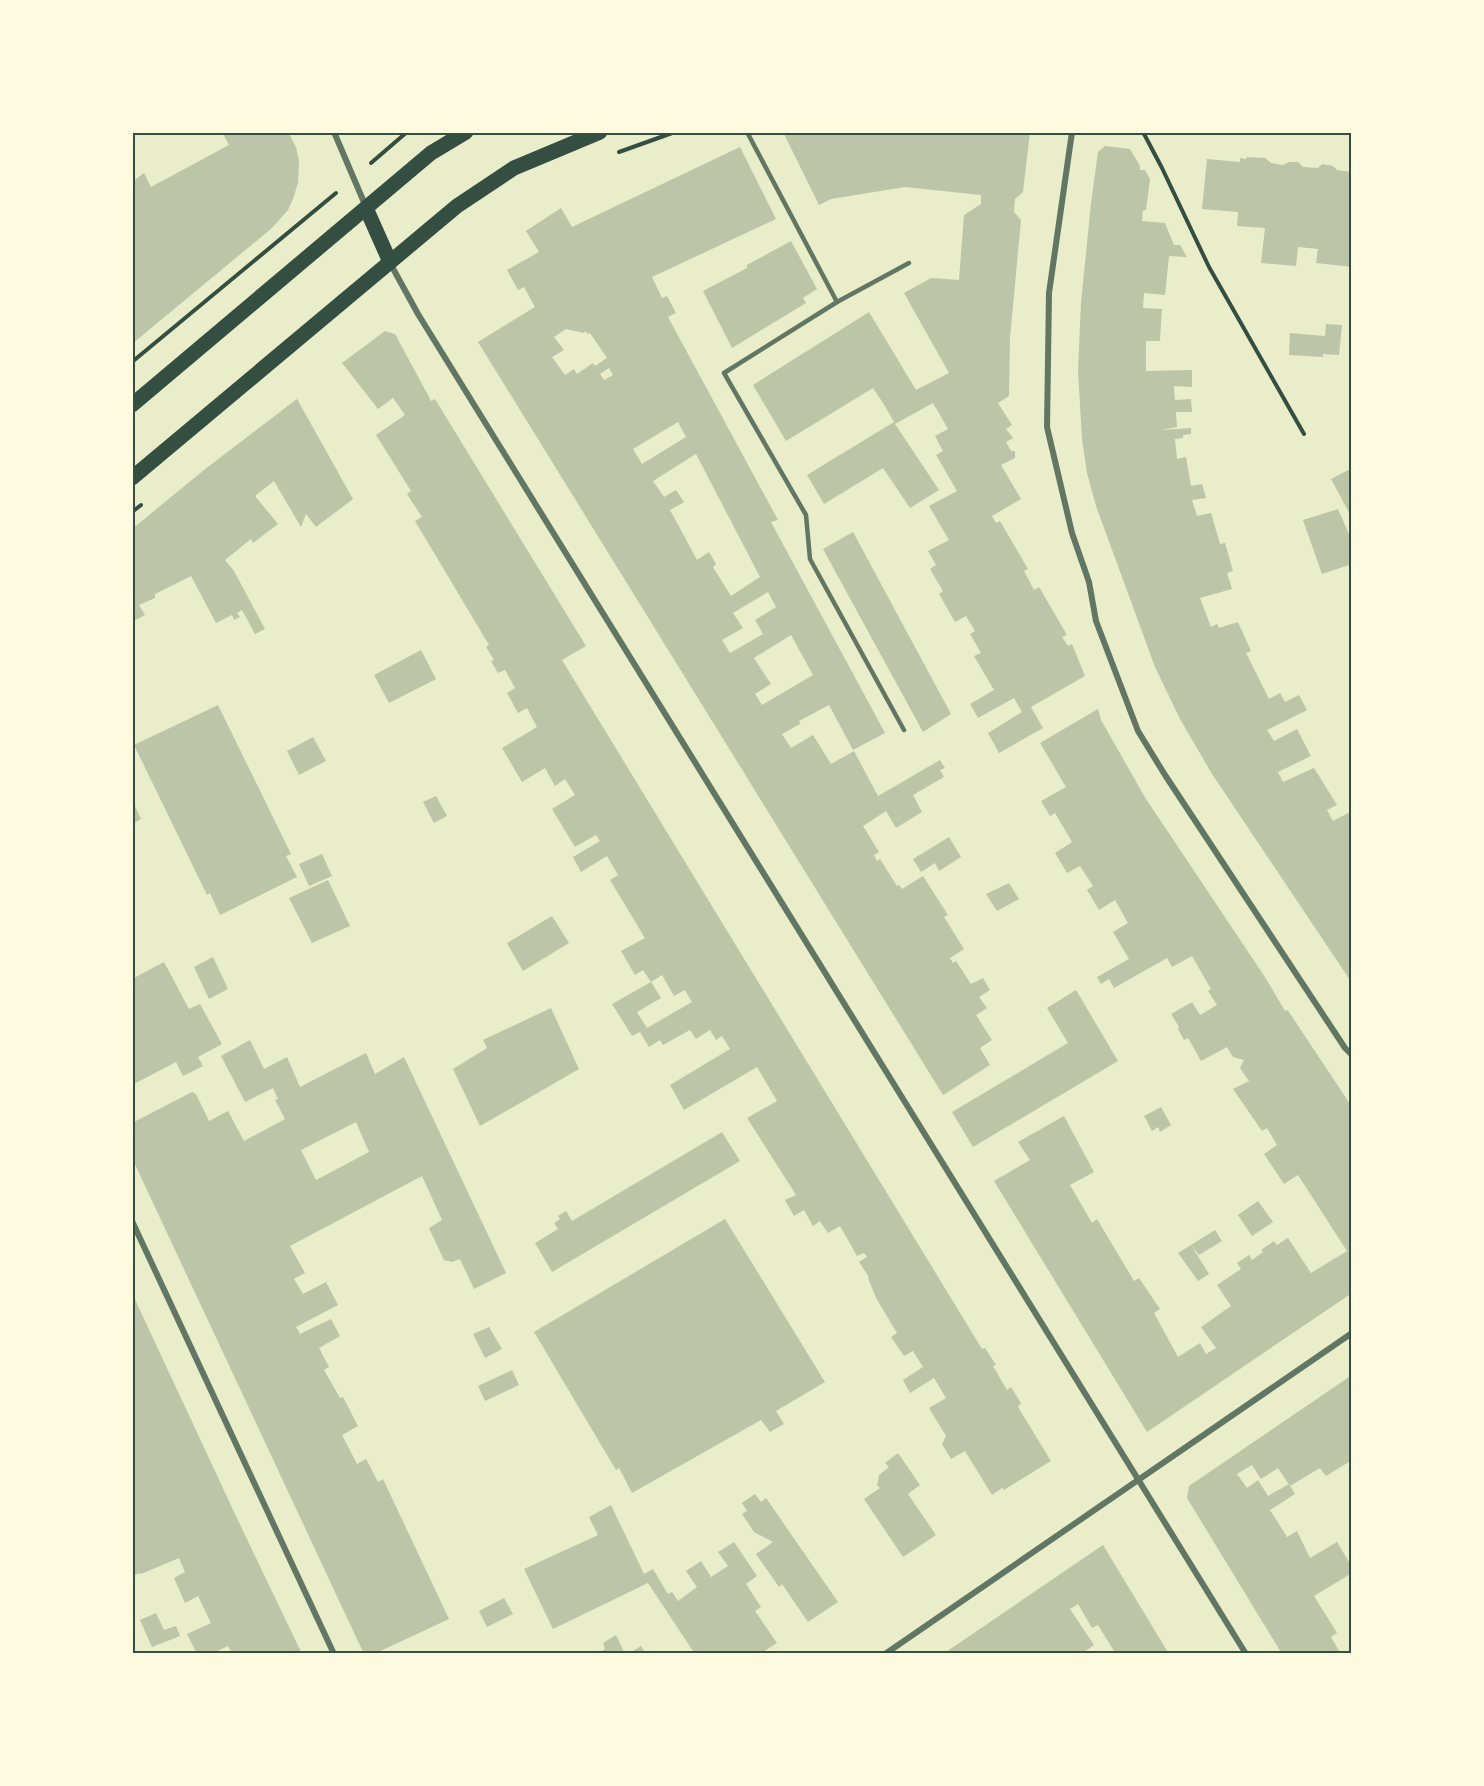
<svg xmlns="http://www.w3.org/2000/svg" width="1484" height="1786" viewBox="0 0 1484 1786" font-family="'Archivo Narrow',sans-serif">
	<rect width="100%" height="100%" fill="#e9edc9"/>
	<!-- building -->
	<g fill="#bcc5a7" fill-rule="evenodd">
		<polygon points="222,132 288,132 296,147 299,162 298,183 293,199 288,210 272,228 132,344 132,182 144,173 151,187 229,145"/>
		<polygon points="783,132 1030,132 1023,192 1015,199 1014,212 1021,220 1010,338 1009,396 998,403 1012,425 1006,429 1013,438 1006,442 1011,451 1015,451 1015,458 1001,465 1021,499 992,516 996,523 1000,521 1028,569 1024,571 1034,590 1039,587 1067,635 1062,637 1068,646 1072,644 1085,676 1031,707 1043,728 999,753 988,733 1022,712 1014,698 978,718 970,704 994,690 974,656 981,653 970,634 975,631 966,616 955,622 939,594 943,591 930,569 936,565 928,551 949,540 929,506 957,491 936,455 943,451 935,436 948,429 933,403 895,424 939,490 910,508 883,468 824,504 807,475 894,422 885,406 873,388 786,441 753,385 869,312 916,390 949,373 904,293 931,278 959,280 964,215 981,204 981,195 905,187 831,199 819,205"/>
		<polygon points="1105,146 1130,149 1140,166 1140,170 1145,170 1150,179 1146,210 1143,210 1142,221 1165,223 1174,245 1180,245 1187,257 1169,256 1165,295 1144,293 1143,308 1162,309 1160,341 1146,341 1146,371 1192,370 1192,387 1174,386 1175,400 1191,399 1192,412 1176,412 1177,427 1161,430 1191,428 1191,434 1183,435 1183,438 1175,439 1177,459 1186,457 1191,486 1202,484 1206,498 1192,500 1197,516 1211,513 1220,544 1225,543 1233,571 1227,573 1232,589 1200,598 1211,627 1217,624 1219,628 1238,622 1251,651 1246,653 1269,699 1280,693 1285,702 1299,695 1307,710 1267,730 1274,741 1297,729 1311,756 1278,772 1283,782 1314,768 1337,805 1327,810 1333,821 1352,811 1352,849 1350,851 1352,854 1352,983 1212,774 1180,719 1155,667 1096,506 1087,473 1082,439 1078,371 1081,303 1091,203 1098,152"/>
		<path d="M740 147 776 219 652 277 662 298 667 296 676 313 668 317 778 520 771 522 885 733 853 750 829 705 799 721 800 724 782 734 791 748 813 735 831 764 854 751 878 796 940 760 945 768 940 770 944 777 913 795 922 812 896 828 886 811 863 826 879 852 874 855 877 861 880 859 897 886 899 885 902 889 923 876 948 915 944 917 964 949 950 958 953 963 956 961 971 984 983 978 990 990 979 997 987 1008 976 1015 992 1040 980 1048 990 1065 943 1095 478 342 535 307 524 287 518 290 507 270 539 252 526 231 561 208 572 227ZM566 329 584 333 585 331 588 334 590 333 607 358 595 366 593 363 577 374 574 369 565 375 552 357 564 350 554 337ZM609 368 613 375 604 380 600 374ZM678 422 686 437 642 464 633 449ZM696 454 760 577 731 596 713 567 716 564 709 552 697 560 670 510 684 502 676 490 664 497 653 481ZM768 592 776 607 755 620 763 634 730 653 722 640 743 628 733 613ZM791 635 813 675 762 705 755 694 771 684 754 658Z"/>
		<polygon points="1247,157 1265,158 1271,163 1283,165 1289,162 1298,162 1303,167 1318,168 1322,164 1333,166 1337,170 1352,172 1352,267 1316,263 1318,249 1298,247 1296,266 1261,263 1265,228 1237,226 1238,212 1202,209 1207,159 1240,162 1240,158 1246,159"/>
		<polygon points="791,241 817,289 803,298 806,303 732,348 703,291 747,268 747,265"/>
		<polygon points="1326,324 1342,325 1339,355 1323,354 1323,357 1289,355 1290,333 1325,336"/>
		<polygon points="385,331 395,334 429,397 431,401 435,399 586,646 562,660 982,1349 985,1348 996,1365 993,1366 1007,1390 1011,1387 1021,1403 1018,1407 1051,1461 1004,1490 1002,1488 992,1495 965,1451 951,1459 942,1444 946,1436 929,1408 946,1398 934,1378 910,1393 903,1380 923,1367 913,1351 904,1356 891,1337 897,1333 876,1298 868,1278 869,1277 859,1262 867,1257 864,1253 857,1256 840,1226 828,1233 820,1221 813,1226 804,1210 794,1216 785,1200 796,1195 747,1118 777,1101 757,1067 684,1110 670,1085 730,1049 722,1036 716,1040 710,1030 696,1039 690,1030 663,1045 660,1040 649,1047 640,1032 632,1036 612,1004 651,982 661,998 637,1012 647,1028 692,1002 685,990 674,996 662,975 651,982 643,970 635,975 621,951 645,938 610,880 618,875 607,856 581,872 573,857 600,841 596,835 575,847 552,809 575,795 565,779 555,786 545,768 522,782 502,748 537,727 527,708 518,713 507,693 515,688 505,670 498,673 491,661 494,660 486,647 489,645 415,521 422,517 407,494 411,491 376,435 405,415 393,398 378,409 342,363"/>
		<polygon points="297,399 353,499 316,527 306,514 301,527 274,481 255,496 278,524 253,543 251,539 225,560 234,571 265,629 255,634 242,610 237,613 240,617 234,620 232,615 216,623 191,576 155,594 155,598 139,605 145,615 132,622 132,529 204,470"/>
		<polygon points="1352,468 1352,518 1331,479"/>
		<polygon points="1338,509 1352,541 1352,564 1322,574 1303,520"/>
		<polygon points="853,532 951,714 923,732 823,549"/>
		<polygon points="421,650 436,679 389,703 374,675"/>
		<polygon points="218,705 291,854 286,856 297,877 220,915 210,893 207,895 134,745"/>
		<polygon points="1098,709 1101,720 1146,799 1265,977 1285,1011 1287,1010 1289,1012 1352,1107 1352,1293 1147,1432 994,1181 1030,1160 1018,1142 1064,1116 1094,1172 1070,1185 1092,1223 1097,1219 1134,1281 1139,1278 1160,1309 1154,1313 1178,1357 1200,1343 1206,1354 1216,1348 1201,1327 1231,1306 1217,1285 1241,1269 1237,1263 1249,1255 1252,1260 1263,1252 1261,1250 1274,1241 1277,1245 1288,1238 1311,1273 1347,1251 1298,1175 1284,1184 1264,1154 1277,1145 1267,1128 1262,1131 1233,1089 1249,1081 1240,1068 1244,1060 1233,1057 1227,1047 1201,1061 1188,1038 1184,1040 1178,1029 1179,1027 1171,1014 1192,1002 1200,1015 1217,1005 1208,991 1211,989 1192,956 1172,967 1167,958 1114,988 1109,979 1101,984 1097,977 1129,959 1113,932 1128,923 1115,900 1099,910 1087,890 1093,886 1080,866 1067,873 1055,853 1072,842 1055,813 1050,816 1041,801 1066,787 1040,743"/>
		<polygon points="313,737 326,761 299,775 287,751"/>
		<polygon points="436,796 447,816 434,823 423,802"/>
		<polygon points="132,800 141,819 132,824"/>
		<polygon points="949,837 961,857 939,871 935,863 921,872 913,859"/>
		<polygon points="322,854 332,876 309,886 299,864"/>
		<polygon points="328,880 350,926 312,943 289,898"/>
		<polygon points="1009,883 1019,899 997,911 986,894"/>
		<polygon points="552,916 569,943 523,971 507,943"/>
		<polygon points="213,957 228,989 209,999 194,967"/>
		<polygon points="164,962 189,1009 200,1004 222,1044 198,1057 203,1066 183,1076 176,1062 132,1085 132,979"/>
		<polygon points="1076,990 1118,1061 973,1147 952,1112 1068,1043 1047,1008"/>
		<polygon points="551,1008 579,1069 480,1126 453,1069 487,1048 483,1040"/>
		<path d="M250 1040 264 1069 287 1057 300 1087 366 1053 375 1074 404 1057 506 1273 474 1289 460 1259 452 1262 444 1260 429 1228 442 1220 422 1176 290 1246 305 1273 294 1279 303 1294 326 1282 338 1305 296 1327 300 1334 331 1319 340 1336 319 1348 329 1367 324 1370 340 1398 343 1397 358 1426 342 1435 357 1464 366 1459 378 1482 383 1479 449 1619 374 1654H364L132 1158V1123L192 1092 196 1094 209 1121 228 1111 244 1141 285 1119 275 1100 278 1099 273 1088 245 1102 221 1056ZM356 1122 369 1152 316 1180 301 1150Z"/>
		<polygon points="1161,1107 1171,1125 1160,1132 1158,1127 1152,1131 1144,1116"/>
		<polygon points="722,1132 740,1161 552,1272 535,1243 558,1229 554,1223 560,1219 558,1216 566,1211 572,1221"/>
		<polygon points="1258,1201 1273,1222 1252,1236 1238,1215"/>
		<polygon points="725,1219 825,1382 776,1411 784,1424 770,1432 761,1420 632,1493 619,1468 616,1470 534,1332"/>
		<polygon points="1215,1230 1222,1241 1199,1255 1191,1245 1209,1274 1198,1281 1178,1253 1191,1245"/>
		<polygon points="132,1293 235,1514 302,1654 232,1654 228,1646 211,1654 197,1654 187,1634 211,1623 198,1596 185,1603 174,1578 185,1572 179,1558 141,1574 140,1573 132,1576 132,1561 134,1560 132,1554"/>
		<polygon points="489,1327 502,1349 485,1358 473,1334"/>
		<polygon points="512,1370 519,1385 485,1401 478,1386"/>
		<polygon points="1352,1375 1352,1460 1326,1476 1320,1468 1290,1486 1278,1468 1261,1479 1252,1465 1237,1474 1247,1488 1258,1480 1268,1496 1289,1484 1295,1494 1270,1510 1287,1537 1297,1531 1310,1558 1337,1542 1352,1567 1352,1573 1314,1596 1337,1633 1331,1637 1341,1654 1282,1654 1187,1498 1189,1486"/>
		<polygon points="898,1453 920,1485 908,1494 936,1535 903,1557 864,1499 880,1488 877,1485 879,1475 889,1467 885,1463"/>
		<polygon points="755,1494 761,1502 766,1498 838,1602 808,1622 782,1584 779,1587 756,1554 773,1542 754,1532 742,1514 747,1511 742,1503"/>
		<polygon points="611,1505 644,1574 653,1569 668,1594 672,1592 678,1601 697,1587 686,1571 701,1561 711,1577 728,1566 718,1552 734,1542 757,1576 746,1584 761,1607 755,1611 777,1643 760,1654 695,1654 648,1583 553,1629 524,1569 598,1535 589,1517"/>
		<polygon points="1103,1545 1169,1654 1109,1654 1114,1651 1098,1625 1092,1628 1078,1604 1070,1609 1094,1645 1081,1654 943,1654"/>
		<polygon points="504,1598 513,1614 487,1627 479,1611"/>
		<polygon points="156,1613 164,1630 176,1626 180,1636 152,1647 140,1620"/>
		<polygon points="616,1635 625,1654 598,1654 605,1649 603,1643"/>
		<polygon points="641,1646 646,1654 628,1654"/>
	</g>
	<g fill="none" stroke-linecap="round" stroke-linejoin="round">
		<!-- path -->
		<g stroke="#344e41" stroke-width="4">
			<polyline points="1143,132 1162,168 1209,267 1304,434"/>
			<polyline points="619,152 675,132"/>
			<polyline points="371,163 407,132"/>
			<polyline points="132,362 336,193"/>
			<polyline points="132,512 141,505"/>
		</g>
		<!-- service -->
		<g stroke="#617663" stroke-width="4.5">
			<polyline points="747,132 837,302 724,373 806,515 810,559 904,730"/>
			<polyline points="837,302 909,263"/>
		</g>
		<!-- minor -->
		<g stroke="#617663" stroke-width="6">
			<polyline points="334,132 366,207"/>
			<polyline points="1072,132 1049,293 1047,427 1072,533 1089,582 1096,621 1138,731 1165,775 1345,1048 1352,1055"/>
			<polyline points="390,263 418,314 1246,1654"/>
			<polyline points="132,1221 334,1654"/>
			<polyline points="885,1654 1352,1333"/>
		</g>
		<!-- primary -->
		<g stroke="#344e41" stroke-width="15">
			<polyline points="366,208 390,262"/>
			<polyline points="132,405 431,153 466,132"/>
			<polyline points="132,478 457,206 514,168 600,132"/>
		</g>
	</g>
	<!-- border -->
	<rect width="1484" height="1786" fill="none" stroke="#fefae0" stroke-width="267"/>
	<rect x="134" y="134" width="1216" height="1518" fill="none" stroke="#344e41" stroke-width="2"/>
</svg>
